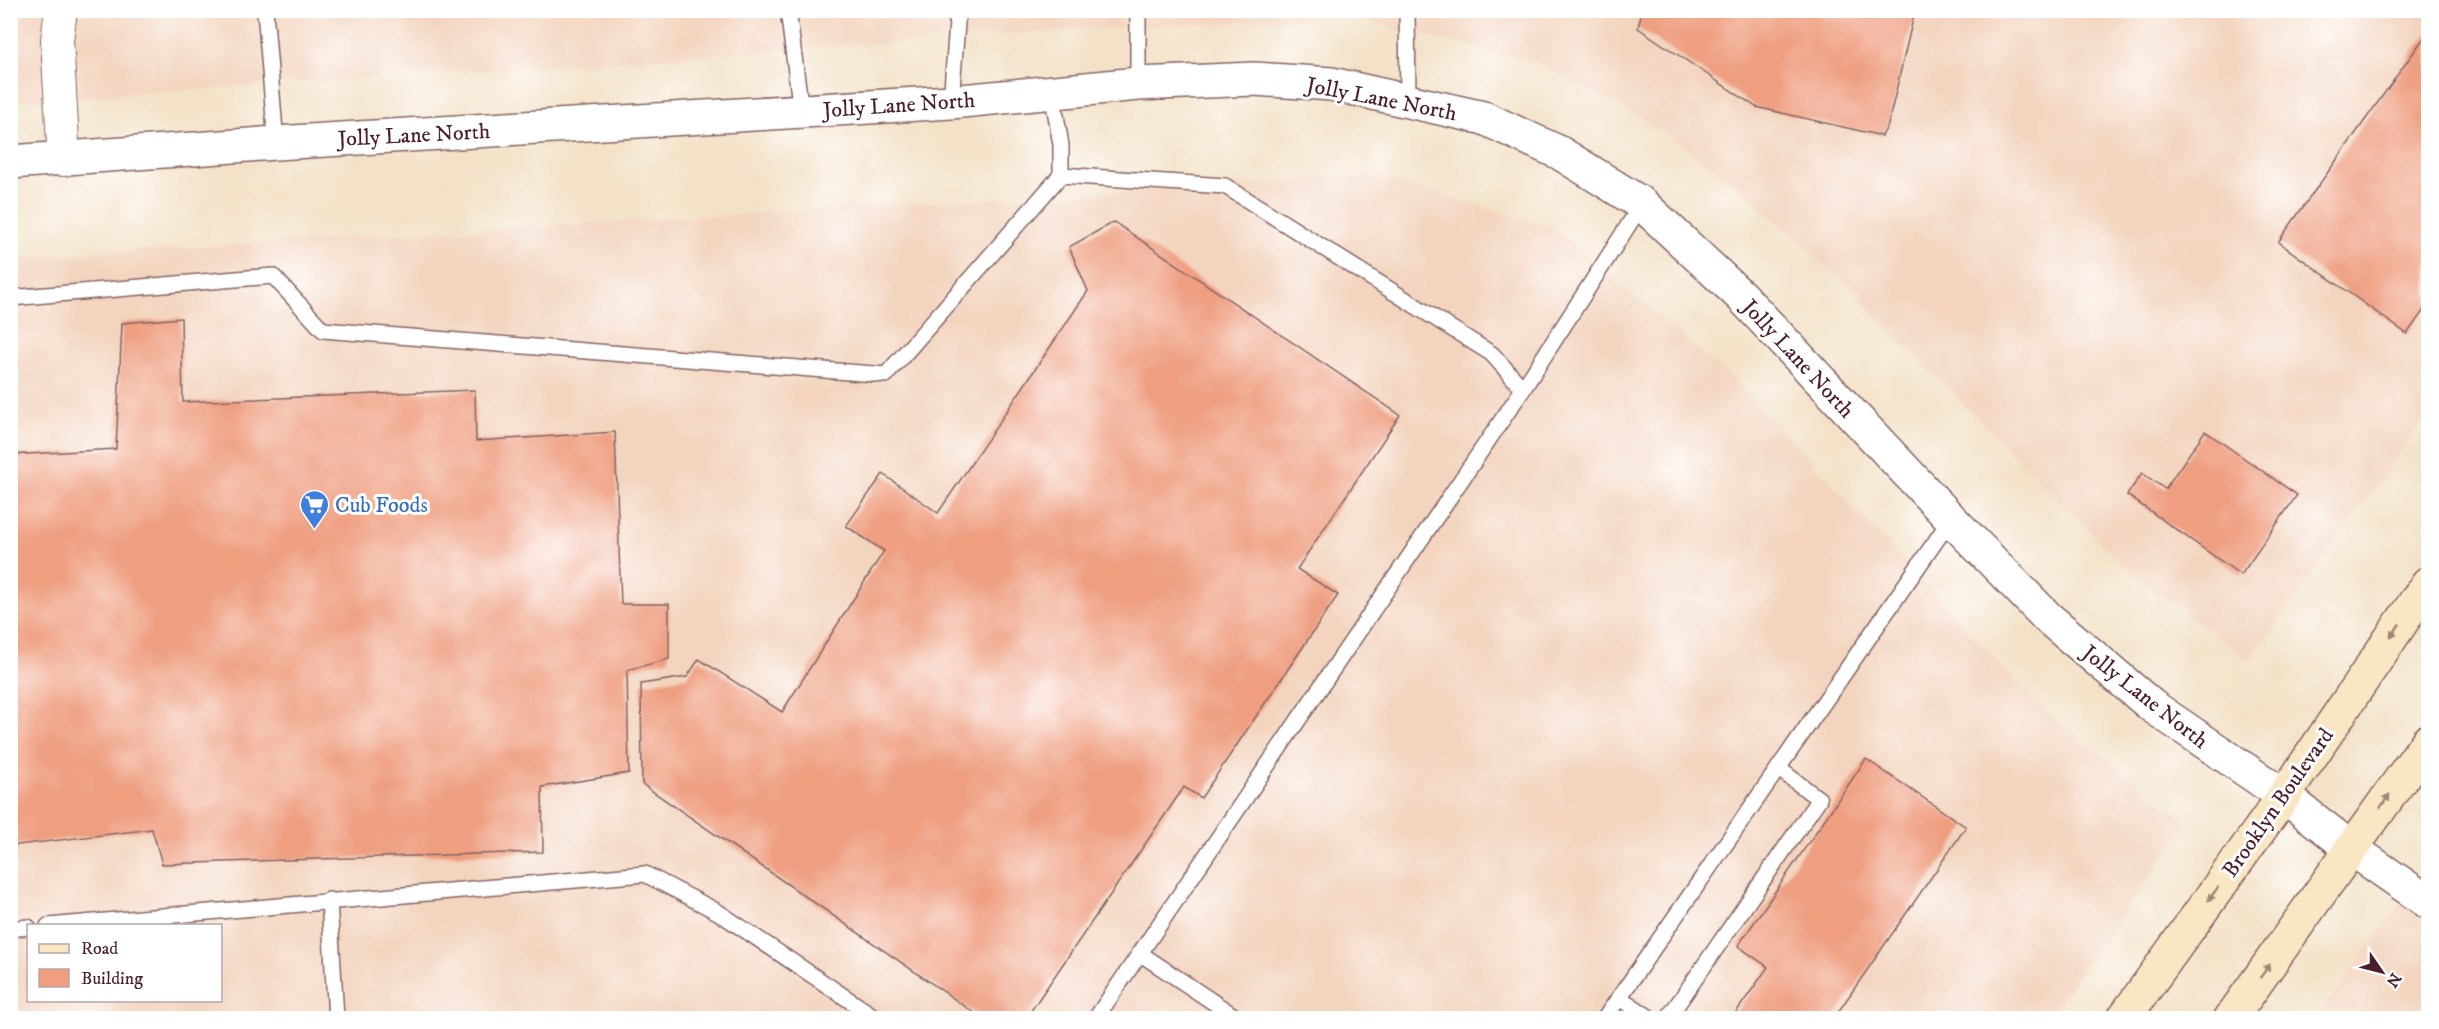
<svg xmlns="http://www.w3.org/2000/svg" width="2439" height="1029" viewBox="0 0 2439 1029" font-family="'IM FELL DW Pica',serif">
	<rect width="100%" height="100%" fill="#fff"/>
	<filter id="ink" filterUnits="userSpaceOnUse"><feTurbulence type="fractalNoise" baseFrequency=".0167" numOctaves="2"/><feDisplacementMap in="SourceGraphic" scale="12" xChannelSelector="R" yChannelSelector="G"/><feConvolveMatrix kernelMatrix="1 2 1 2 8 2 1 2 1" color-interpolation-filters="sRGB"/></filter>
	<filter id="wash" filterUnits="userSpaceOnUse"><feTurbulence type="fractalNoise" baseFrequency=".008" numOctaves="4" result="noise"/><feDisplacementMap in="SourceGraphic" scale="24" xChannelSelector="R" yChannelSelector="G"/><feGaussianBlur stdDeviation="1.35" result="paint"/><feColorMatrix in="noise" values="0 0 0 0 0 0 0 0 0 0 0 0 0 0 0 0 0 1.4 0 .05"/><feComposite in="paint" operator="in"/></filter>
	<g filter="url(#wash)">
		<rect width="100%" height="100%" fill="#f3e2c7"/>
		<!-- built -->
		<g fill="#f3d4be" fill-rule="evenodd">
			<polygon points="11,10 2428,11 2428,414 2251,660 2138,580 1926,367 1847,285 1734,183 1645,120 1532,61 1347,17 1093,29 11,102"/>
			<path d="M1374 176 1553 227 1739 384 2038 705 2189 823 2047 1018H11V258ZM28 926H220V1000H28Z"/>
			<polygon points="2428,864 2428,1018 2317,1018"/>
		</g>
		<g id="blocks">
			<!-- building -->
			<g fill="#ef9e80">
				<polygon points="1642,10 1915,10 1888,125 1882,136 1756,107 1638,28"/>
				<polygon points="2428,32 2428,304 2407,334 2278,242"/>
				<polygon points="1114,222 1400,415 1297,569 1338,595 1201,798 1184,787 1026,1018 982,1018 642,784 641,684 687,677 699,659 782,712 884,551 846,526 883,474 938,513 1088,291 1069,247"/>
				<polygon points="181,318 183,402 475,390 476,441 615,432 621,604 669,604 669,659 627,670 629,773 542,787 543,852 162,864 152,829 10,846 10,455 116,449 122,323"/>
				<polygon points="2205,431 2297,495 2241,575 2127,495 2142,473 2165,489"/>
				<polygon points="1866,759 1966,827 1834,1018 1732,1018 1768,967 1738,946"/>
			</g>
		</g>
	</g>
	<g filter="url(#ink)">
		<use href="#blocks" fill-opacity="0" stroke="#856362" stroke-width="1.5"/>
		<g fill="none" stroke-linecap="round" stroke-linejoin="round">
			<defs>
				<g id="service">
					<polyline points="265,10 276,143"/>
					<polyline points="788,10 801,111"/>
					<polyline points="1407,10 1408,101"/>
					<polyline points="1138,84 1138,10"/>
					<polyline points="1052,92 1061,145 1061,175"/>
					<polyline points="951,102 958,10"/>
					<polyline points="10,298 273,276 323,330 886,375 1061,175 1225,186 1492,354 1523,389"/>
					<polyline points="329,900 336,1018"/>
					<polyline points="48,926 645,874 718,912 876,1018"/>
					<polyline points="10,929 28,927"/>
					<polyline points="1141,954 1237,1018"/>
					<polyline points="1620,998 1650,1018"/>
					<polyline points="1096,1018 1523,389 1642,204"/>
					<polyline points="1605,1018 1951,519"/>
					<polyline points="1668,1018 1819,799 1779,769"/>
				</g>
				<polyline id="minor" points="61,10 57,40 64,160"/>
				<polyline id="tertiary" points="10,162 276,143 951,102 1138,84 1254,79 1332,84 1484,118 1560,153 1642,204 1742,297 1951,519 2047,617 2152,706 2284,796 2352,849 2428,902"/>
				<g id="secondary">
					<polyline points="2124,1018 2284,796 2428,583"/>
					<polyline points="2231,1018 2428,741"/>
				</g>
			</defs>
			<!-- service casing -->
			<use href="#service" stroke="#856362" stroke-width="18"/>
			<!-- minor casing -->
			<use href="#minor" stroke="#856362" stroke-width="34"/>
			<!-- tertiary casing -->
			<use href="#tertiary" stroke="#856362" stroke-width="36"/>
			<!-- secondary casing -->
			<use href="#secondary" stroke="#856362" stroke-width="36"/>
			<!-- service -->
			<use href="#service" stroke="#fff" stroke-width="15"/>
			<!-- minor -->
			<use href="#minor" stroke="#fff" stroke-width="32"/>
			<!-- tertiary -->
			<use href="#tertiary" stroke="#fff" stroke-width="33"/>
			<!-- secondary -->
			<use href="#secondary" stroke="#f9e7c3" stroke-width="33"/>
		</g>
		<!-- one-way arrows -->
		<defs><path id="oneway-solid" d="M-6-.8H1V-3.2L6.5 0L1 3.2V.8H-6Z" transform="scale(1.5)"/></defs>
		<g fill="#a28377">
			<use href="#oneway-solid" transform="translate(2395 631) rotate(124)"/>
			<use href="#oneway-solid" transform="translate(2385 801) rotate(-55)"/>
			<use href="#oneway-solid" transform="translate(2213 894) rotate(126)"/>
			<use href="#oneway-solid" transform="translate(2265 971) rotate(-54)"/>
		</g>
	</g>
	<!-- icons -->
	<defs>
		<symbol id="supermarket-pin" viewBox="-11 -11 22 30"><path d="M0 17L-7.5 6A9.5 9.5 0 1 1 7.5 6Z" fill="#3f7fe0" stroke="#fff"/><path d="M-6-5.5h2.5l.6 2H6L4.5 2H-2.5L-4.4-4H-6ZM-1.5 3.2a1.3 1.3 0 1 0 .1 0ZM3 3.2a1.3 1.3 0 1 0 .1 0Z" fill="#fff"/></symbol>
	</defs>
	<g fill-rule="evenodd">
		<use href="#supermarket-pin" x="298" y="488" width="33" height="45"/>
	</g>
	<g text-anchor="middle" stroke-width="6" stroke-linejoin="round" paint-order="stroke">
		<!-- street labels -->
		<g font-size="22" fill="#4a1f2b" stroke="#fff">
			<text transform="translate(1382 98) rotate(11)" y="8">Jolly Lane North</text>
			<text transform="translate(899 104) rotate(-4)" y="8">Jolly Lane North</text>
			<text transform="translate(414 134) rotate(-3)" y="8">Jolly Lane North</text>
			<text transform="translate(1799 358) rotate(47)" y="8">Jolly Lane North</text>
			<text transform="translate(2146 696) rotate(38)" y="8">Jolly Lane North</text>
			<text transform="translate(2277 802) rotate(-55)" y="8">Brooklyn Boulevard</text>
		</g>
		<!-- shop labels -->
		<g font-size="22" fill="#366cbe" stroke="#fff" text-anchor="start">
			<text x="335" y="512">Cub Foods</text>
		</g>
	</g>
	<!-- margin -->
	<rect width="2439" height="1029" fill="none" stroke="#fff" stroke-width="36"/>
	<!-- legend -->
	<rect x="27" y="924" width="195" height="78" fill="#ffffff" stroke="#b7a5aa" stroke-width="1.5"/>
	<rect x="39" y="944" width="30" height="9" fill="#f9e7c3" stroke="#b7a5aa" stroke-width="1.5"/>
	<text x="81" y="954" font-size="18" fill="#4a1f2b">Road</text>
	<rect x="39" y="969" width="30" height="18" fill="#ef9e80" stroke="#b7a5aa" stroke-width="1.5"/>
	<text x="81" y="984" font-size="18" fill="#4a1f2b">Building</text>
	<!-- north arrow -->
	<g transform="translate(2382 972) rotate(125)" stroke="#ffffff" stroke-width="4.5" paint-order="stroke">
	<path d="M0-4.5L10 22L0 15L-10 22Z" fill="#4a1f2b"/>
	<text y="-9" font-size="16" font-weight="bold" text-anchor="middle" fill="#4a1f2b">N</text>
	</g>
</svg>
